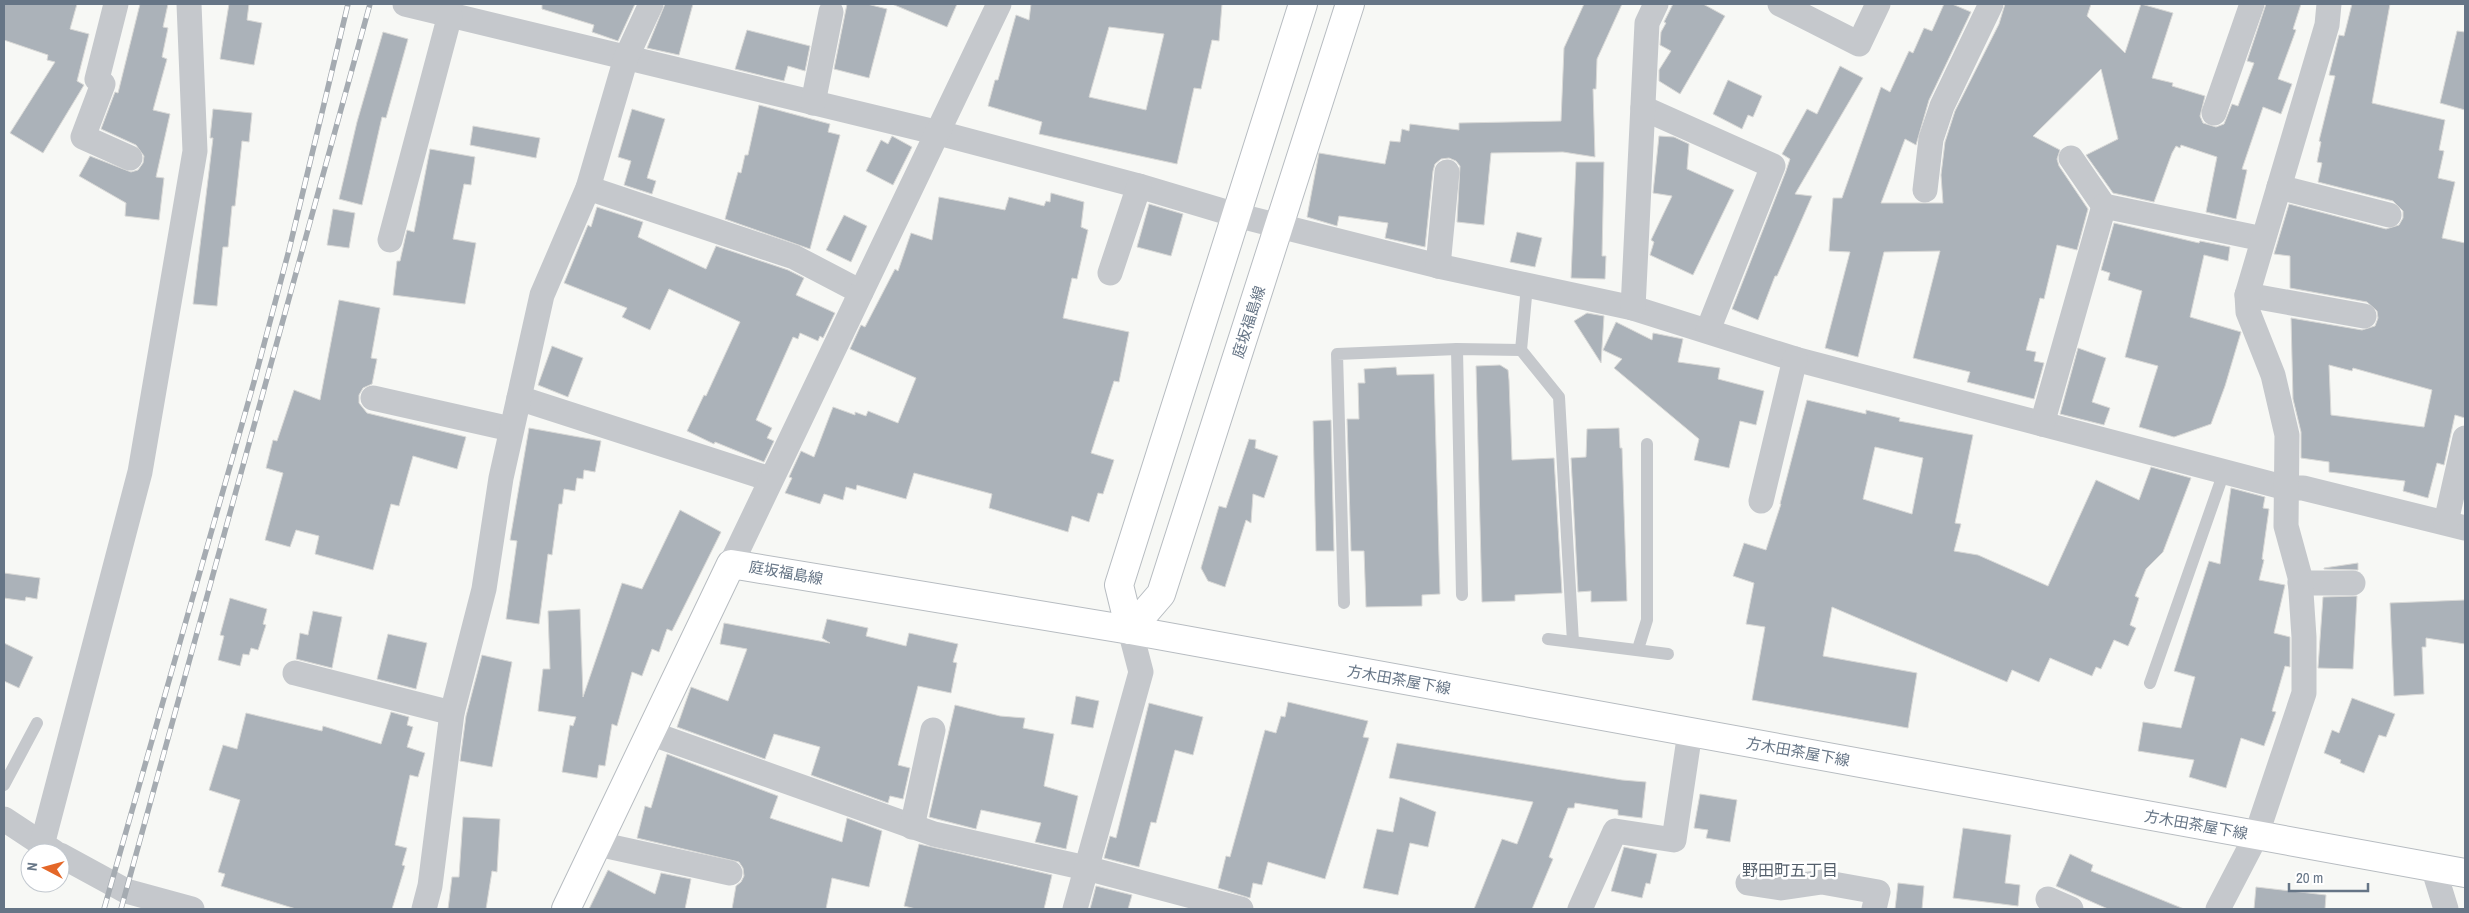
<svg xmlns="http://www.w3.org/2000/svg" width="2469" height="913" viewBox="0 0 2469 913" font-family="'Archivo Narrow','Noto Sans JP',sans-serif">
	<rect width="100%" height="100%" fill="#f7f8f5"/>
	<!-- building -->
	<g fill="#abb2b9" stroke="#d9d9d7" fill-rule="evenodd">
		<polygon points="4,4 77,4 70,29 89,34 77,81 84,85 43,153 10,133 55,62 47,60 48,55 4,40"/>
		<polygon points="140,4 168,4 163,27 168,28 162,57 167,59 153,110 170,114 156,177 164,178 159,220 125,216 126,203 79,176 90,156 131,172 138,170 143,163 144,156 136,145 101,129 115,92 118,93"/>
		<polygon points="229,4 249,4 247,20 262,23 254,65 220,59"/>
		<polygon points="542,4 635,4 618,41 592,32 594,25 542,9"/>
		<polygon points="665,4 693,4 679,55 647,48"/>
		<polygon points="847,4 867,4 887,9 869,78 834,69"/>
		<polygon points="892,4 957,4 947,27"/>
		<path d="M1031 4H1222L1219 41 1212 40 1201 89 1194 88 1177 164 1039 134 1042 122 988 106 995 80H998L1016 15 1029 20ZM1109 27 1164 34 1146 110 1089 97Z"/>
		<polygon points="1584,4 1622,4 1597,59 1596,89 1593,89 1595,157 1563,152 1491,153 1484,225 1457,222 1460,166 1456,161 1449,158 1441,159 1435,164 1433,171 1425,247 1385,238 1388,223 1339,216 1337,226 1307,217 1319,153 1385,164 1390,141 1400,142 1402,129 1409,131 1410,124 1459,130 1459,123 1561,121 1564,48"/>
		<polygon points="1673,4 1703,4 1725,16 1680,94 1659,81 1659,70 1671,51 1660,45 1661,32 1666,23 1664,22"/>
		<polygon points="1944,4 1952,4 1971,12 1929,100 1916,145 1905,139 1881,203 1943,203 1941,175 1945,142 1955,111 1999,24 2005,4 2091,4 2087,16 2125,53 2141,4 2173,13 2152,78 2173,83 2172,86 2205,96 2200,116 2203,123 2216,127 2224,124 2232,104 2238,106 2254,63 2247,61 2266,4 2301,4 2293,29 2296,30 2278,79 2292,84 2281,114 2263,107 2242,169 2247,170 2236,219 2206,212 2217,157 2181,145 2180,148 2176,146 2172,153 2154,202 2113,193 2086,155 2118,139 2101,69 2033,136 2060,150 2057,159 2059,166 2088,209 2077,250 2057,245 2044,299 2040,298 2026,350 2036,352 2034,361 2044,363 2034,399 1967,382 1970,372 1913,358 1940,251 1884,252 1858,357 1825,348 1850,252 1829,251 1833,198 1842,198 1881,87 1890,92 1909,51 1913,53 1924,28 1932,31"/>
		<path d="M2352 4H2390L2372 103 2445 120 2439 150 2444 151 2438 178 2455 182 2442 238 2465 243V418L2455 415 2444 465 2437 463 2428 498 2403 491 2405 481 2329 472V462L2301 458V432L2293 399 2291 318 2362 330 2375 326 2378 318 2377 311 2367 302 2290 288V256L2274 254 2289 204 2386 229 2399 225 2403 218V211L2393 201 2318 182 2322 163 2317 162 2321 142 2319 141 2335 76 2329 75 2339 35 2344 36ZM2329 365 2352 371 2353 368 2432 390 2424 427 2331 415Z"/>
		<polygon points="747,30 810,46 805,71 788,66 784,81 735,69"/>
		<polygon points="2457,31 2465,32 2465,110 2440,103"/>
		<polygon points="383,32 408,39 386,118 382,117 362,205 339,199 357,122"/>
		<polygon points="1840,66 1863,78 1795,194 1812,196 1777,276 1775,276 1758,320 1732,309 1786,171 1790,159 1782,154 1807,109 1817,114"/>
		<polygon points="1728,80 1762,96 1753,117 1748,115 1742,129 1713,114"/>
		<polygon points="759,105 830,124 828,132 840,135 810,249 725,219 738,172 741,173 745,155 748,155"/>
		<polygon points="213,109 252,113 249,142 242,141 235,206 232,206 228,247 223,247 217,306 193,304 213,138 210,138"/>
		<polygon points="632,109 665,119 647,178 656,181 652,194 624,185 631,161 618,157"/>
		<polygon points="473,126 540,138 536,158 470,145"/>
		<polygon points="892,136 912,147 893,185 866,171 881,140 888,144"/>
		<polygon points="1659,136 1674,137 1689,144 1687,169 1734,190 1693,275 1650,255 1654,242 1651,240 1672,196 1653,193"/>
		<polygon points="430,149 475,157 471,185 464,184 453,239 476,243 465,304 393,295 397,261 400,261 407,230 414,232"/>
		<polygon points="1576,162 1604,162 1602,256 1606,256 1605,279 1571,278"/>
		<polygon points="1051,193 1084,202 1081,227 1088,230 1077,279 1072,278 1063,318 1129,332 1119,382 1114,381 1091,453 1114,460 1103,494 1098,493 1089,522 1072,516 1068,532 989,508 992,494 914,473 906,499 857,485 856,490 846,487 843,500 824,494 820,504 785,493 792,478 789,477 801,451 814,457 833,407 855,415 855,412 866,416 868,411 898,423 916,378 850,349 861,325 865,327 895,269 898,271 911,233 932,240 939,197 1005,210 1009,197 1044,206 1046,201 1050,202"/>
		<polygon points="1149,204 1183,214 1171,256 1137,247"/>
		<polygon points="597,207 643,222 638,237 706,269 716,246 788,270 804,278 796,295 835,313 823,338 820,336 818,341 800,333 798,339 793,337 756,420 772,428 767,438 774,441 764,462 715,442 714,444 687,431 704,395 706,396 740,322 669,289 650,330 622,317 627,308 564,283 588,225 591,227"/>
		<polygon points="333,209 355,213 349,248 327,245"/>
		<polygon points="844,215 867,226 851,262 826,250"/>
		<polygon points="2114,223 2199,243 2200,241 2230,247 2228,261 2204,255 2190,317 2241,332 2225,386 2211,424 2174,437 2139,427 2158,366 2125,357 2142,291 2108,280 2110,273 2101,270"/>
		<polygon points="1517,232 1542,238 1535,267 1510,262"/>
		<polygon points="339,300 380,308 371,358 377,359 372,384 363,388 359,395 359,403 367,413 466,437 457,469 413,456 399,506 391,504 373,570 315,554 319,536 296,530 290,547 265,540 283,473 266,468 273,440 277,441 294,390 320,400"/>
		<polygon points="1587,313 1604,316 1601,363 1574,321"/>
		<polygon points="1616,322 1652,340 1653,333 1683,339 1678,362 1720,368 1718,379 1764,391 1756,425 1740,421 1729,468 1694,460 1699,439 1614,368 1622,359 1603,350"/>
		<polygon points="552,346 583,358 568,397 538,385"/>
		<polygon points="2078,348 2106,358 2092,402 2110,408 2104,425 2060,414"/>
		<polygon points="1500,365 1508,370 1509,380 1512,460 1554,458 1562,593 1515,595 1515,601 1482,602 1476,366"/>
		<polygon points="1396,367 1397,375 1434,374 1440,594 1422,595 1422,606 1366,607 1364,551 1351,551 1347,419 1359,419 1358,383 1365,383 1364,369"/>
		<path d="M1807 400 1866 414V410L1900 418 1899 421 1973 435 1955 523 1961 524 1954 551 1978 555 2048 586 2096 480 2139 500 2151 467 2191 478 2163 552 2146 569 2135 596 2139 598 2130 625 2136 628 2128 646 2114 640 2101 669 2096 667 2092 676 2050 658 2039 682 2012 670 2007 682 1832 607 1823 656 1917 673 1908 728 1752 700 1765 627 1746 624 1754 583 1733 576 1744 543 1766 550 1781 504H1780ZM1875 447 1923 458 1912 514 1863 499Z"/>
		<polygon points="1331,420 1334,551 1316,551 1313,421"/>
		<polygon points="529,428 601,441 595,472 584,470 583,479 577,478 575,491 564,489 562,504 559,504 552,555 548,554 539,624 506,619 517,541 510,540"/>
		<polygon points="1619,428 1620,448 1622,448 1627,601 1591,602 1591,591 1578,592 1571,458 1586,457 1587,429"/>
		<polygon points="1249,439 1256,440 1255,448 1278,456 1264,498 1253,494 1251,523 1246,520 1225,587 1208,581 1201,568 1219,506 1226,508"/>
		<polygon points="2231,488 2265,497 2263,508 2269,509 2262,559 2264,560 2259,580 2285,585 2274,633 2290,637 2290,667 2285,666 2272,711 2276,712 2264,746 2241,738 2226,788 2189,777 2194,760 2138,751 2143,722 2181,728 2195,677 2174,671 2209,561 2220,564"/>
		<polygon points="680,510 721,532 672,631 667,629 659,652 652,649 642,676 632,672 617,726 612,724 605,766 599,765 597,778 562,772 570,725 573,726 576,717 538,711 543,669 550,669 548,611 580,609 583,697 622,583 642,589"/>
		<polygon points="2358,563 2358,570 2324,569 2324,568"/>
		<polygon points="4,573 40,578 37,599 26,597 25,601 4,598"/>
		<polygon points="2357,596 2353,669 2318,668 2323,597"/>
		<polygon points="230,598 267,609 263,624 266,625 258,650 251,648 249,655 243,654 240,666 218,660 224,636 220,635"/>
		<polygon points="2465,600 2465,644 2426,638 2426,647 2422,647 2424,694 2394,696 2390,603"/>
		<polygon points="313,611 342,617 332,668 296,659 300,633 308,635"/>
		<polygon points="827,619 868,628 866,636 906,646 909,633 958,644 953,662 957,663 951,693 918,686 898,765 910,768 903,799 890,796 888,803 811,775 820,747 774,734 765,759 677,727 691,687 728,701 747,649 720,644 724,623 830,643 822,638"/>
		<polygon points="388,634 427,643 416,689 377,679"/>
		<polygon points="4,643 33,657 19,688 4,681"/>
		<polygon points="482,655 512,662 492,767 460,761 466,716"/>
		<polygon points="1076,696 1099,701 1093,728 1071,724"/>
		<polygon points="2352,698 2395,714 2386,737 2379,735 2364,773 2340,763 2341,760 2324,753 2332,730 2339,733"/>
		<polygon points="1288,702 1368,721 1363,737 1369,738 1325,879 1268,862 1262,885 1253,883 1250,898 1218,888 1226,856 1230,857 1265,730 1276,733 1281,716 1285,717"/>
		<polygon points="1149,703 1203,717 1193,755 1175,750 1156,823 1151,822 1139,867 1104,858 1110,836 1116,838"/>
		<polygon points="955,705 1000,716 1025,718 1023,728 1054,734 1044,786 1078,796 1066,849 1035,842 1041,823 981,810 976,829 929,817"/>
		<polygon points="391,712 409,717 407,725 413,727 407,747 425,753 418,777 410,775 395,845 407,848 402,865 405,866 392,909 296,909 221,886 225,874 218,872 240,800 209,790 223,745 237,749 246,713 322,731 323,726 381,744"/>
		<polygon points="1397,743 1622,780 1646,782 1642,818 1618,815 1618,810 1575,803 1574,808 1568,808 1549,857 1553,859 1532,909 1474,909 1502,839 1517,844 1533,802 1389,778"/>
		<polygon points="667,754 778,796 770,818 842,842 847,818 882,831 869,887 832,878 826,909 732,909 736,886 741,882 744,876 743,868 739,862 637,838 645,806 651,808"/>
		<polygon points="1700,794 1737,800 1730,842 1706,838 1708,830 1694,828"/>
		<polygon points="1400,797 1436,812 1428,847 1410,843 1398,895 1363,888 1377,829 1393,832"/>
		<polygon points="463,817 500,819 497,872 492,871 486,909 448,909 452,877 459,877"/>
		<polygon points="1963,828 2011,835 2005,883 2020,885 2018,906 1953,898"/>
		<polygon points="919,844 1052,875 1044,909 916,909 904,906"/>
		<polygon points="1624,847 1657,854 1650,884 1646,883 1642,898 1611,891"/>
		<polygon points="2070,854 2093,865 2091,871 2184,909 2108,909 2056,886"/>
		<polygon points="608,870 655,894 661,873 691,879 685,909 589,909"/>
		<polygon points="1898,883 1924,886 1922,909 1895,909"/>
		<polygon points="1096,886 1132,895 1128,909 1090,909"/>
		<polygon points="2256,887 2326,895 2325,909 2254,909"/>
	</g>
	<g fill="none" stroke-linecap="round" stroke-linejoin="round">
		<defs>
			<g id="secondary">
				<polyline points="1130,630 1161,594 1350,4"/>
				<polyline points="1130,630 1119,585 1303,4"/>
				<polyline points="566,909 731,564 1130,630 2465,873"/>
			</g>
		</defs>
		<!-- secondary casing -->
		<use href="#secondary" stroke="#b7bcc1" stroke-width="30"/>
		<!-- lane -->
		<g stroke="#c5c8cc" stroke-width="12">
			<polyline points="1527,286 1521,350 1559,397 1573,642"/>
			<polyline points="1457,349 1462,595"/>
			<polyline points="1344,603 1337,354 1457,349 1521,350"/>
			<polyline points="1548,639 1668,654"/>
			<polyline points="1638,649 1647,620 1647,444"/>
			<polyline points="2150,683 2224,472"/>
			<polyline points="4,785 37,723"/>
		</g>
		<!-- street -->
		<g stroke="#c5c8cc" stroke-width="25">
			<polyline points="116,4 97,79 103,84 83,137 130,158"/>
			<polyline points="405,4 939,133 1139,186 1236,215 1438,266 1633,308 1795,359 2286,488 2303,488 2465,528"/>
			<polyline points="1780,4 1859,44 1878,4"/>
			<polyline points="813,103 831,12"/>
			<polyline points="1643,108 1773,166 1708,330"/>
			<polyline points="2214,113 2252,4"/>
			<polyline points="2071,158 2104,206"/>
			<polyline points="2279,187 2389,215"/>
			<polyline points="588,188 794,257 861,292"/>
			<polyline points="1925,190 1931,139 1942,106 1991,4"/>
			<polyline points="390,240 450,15"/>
			<polyline points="1438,266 1447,172"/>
			<polyline points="1110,273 1139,186"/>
			<polyline points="2247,295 2364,316"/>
			<polyline points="1633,308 1647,23 1656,4"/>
			<polyline points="373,398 511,429"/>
			<polyline points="519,398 770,479"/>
			<polyline points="2042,424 2104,206 2263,239"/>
			<polyline points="1761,501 1795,359"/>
			<polyline points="2446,522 2465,438"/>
			<polyline points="731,564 999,4"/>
			<polyline points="2300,583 2353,583"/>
			<polyline points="295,673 452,713"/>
			<polyline points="650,733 934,834 1086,868 1241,909"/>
			<polyline points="4,819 54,852"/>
			<polyline points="912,827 933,730"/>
			<polyline points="598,844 730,873"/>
			<polyline points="42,845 140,472 195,151 189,4"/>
			<polyline points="60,855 126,891 192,909"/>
			<polyline points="2433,867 2446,909"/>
			<polyline points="1748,883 1781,888 1822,882 1878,892 1874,909"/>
			<polyline points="2048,899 2071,909"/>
			<polyline points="424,909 430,886 452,713 484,589 501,478 542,295 588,188 626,58 651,4"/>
			<polyline points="1075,909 1141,672 1130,630"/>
			<polyline points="1580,909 1615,831 1674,840 1690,732"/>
			<polyline points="2218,909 2256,836 2304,693 2304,637 2300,577 2286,526 2287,435 2273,375 2248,312 2247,295 2327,25 2329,4"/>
		</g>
		<!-- secondary -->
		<use href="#secondary" stroke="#fff" stroke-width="28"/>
		<defs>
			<g id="rail">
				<polyline points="104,909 254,382 289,250 348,4"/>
				<polyline points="121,909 370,4"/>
			</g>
		</defs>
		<!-- rail casing -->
		<use href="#rail" stroke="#a5abb1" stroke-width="5.5"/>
		<!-- rail -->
		<use href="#rail" stroke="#fff" stroke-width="4" stroke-dasharray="11" stroke-linecap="butt"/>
	</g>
	<g text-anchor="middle" stroke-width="5" stroke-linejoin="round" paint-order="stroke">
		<!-- street labels -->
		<g font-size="15" fill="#667586" stroke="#fff">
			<text transform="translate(1249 322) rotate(-72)" y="5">庭坂福島線</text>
			<text transform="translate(786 573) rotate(10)" y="5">庭坂福島線</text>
			<text transform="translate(1399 680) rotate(10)" y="5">方木田茶屋下線</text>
			<text transform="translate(1798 752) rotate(10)" y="5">方木田茶屋下線</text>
			<text transform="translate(2196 825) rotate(10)" y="5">方木田茶屋下線</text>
		</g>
		<!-- neighbourhood labels -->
		<g font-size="16" fill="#545f6b" stroke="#fff">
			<text x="1790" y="876">野田町五丁目</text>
		</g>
	</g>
	<!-- border -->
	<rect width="2469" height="913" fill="none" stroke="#667586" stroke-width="10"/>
	<!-- north arrow -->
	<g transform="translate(45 868) rotate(276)"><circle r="24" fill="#ffffff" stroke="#c2c8cf"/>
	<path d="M0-4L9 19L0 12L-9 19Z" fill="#e46728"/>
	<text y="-8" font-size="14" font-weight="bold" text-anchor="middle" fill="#667586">N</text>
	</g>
	<!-- scale -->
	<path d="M2289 883v8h79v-8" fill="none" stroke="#667586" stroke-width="2.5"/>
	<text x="2296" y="883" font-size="15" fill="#667586" stroke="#ffffff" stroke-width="4" paint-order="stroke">20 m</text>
</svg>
